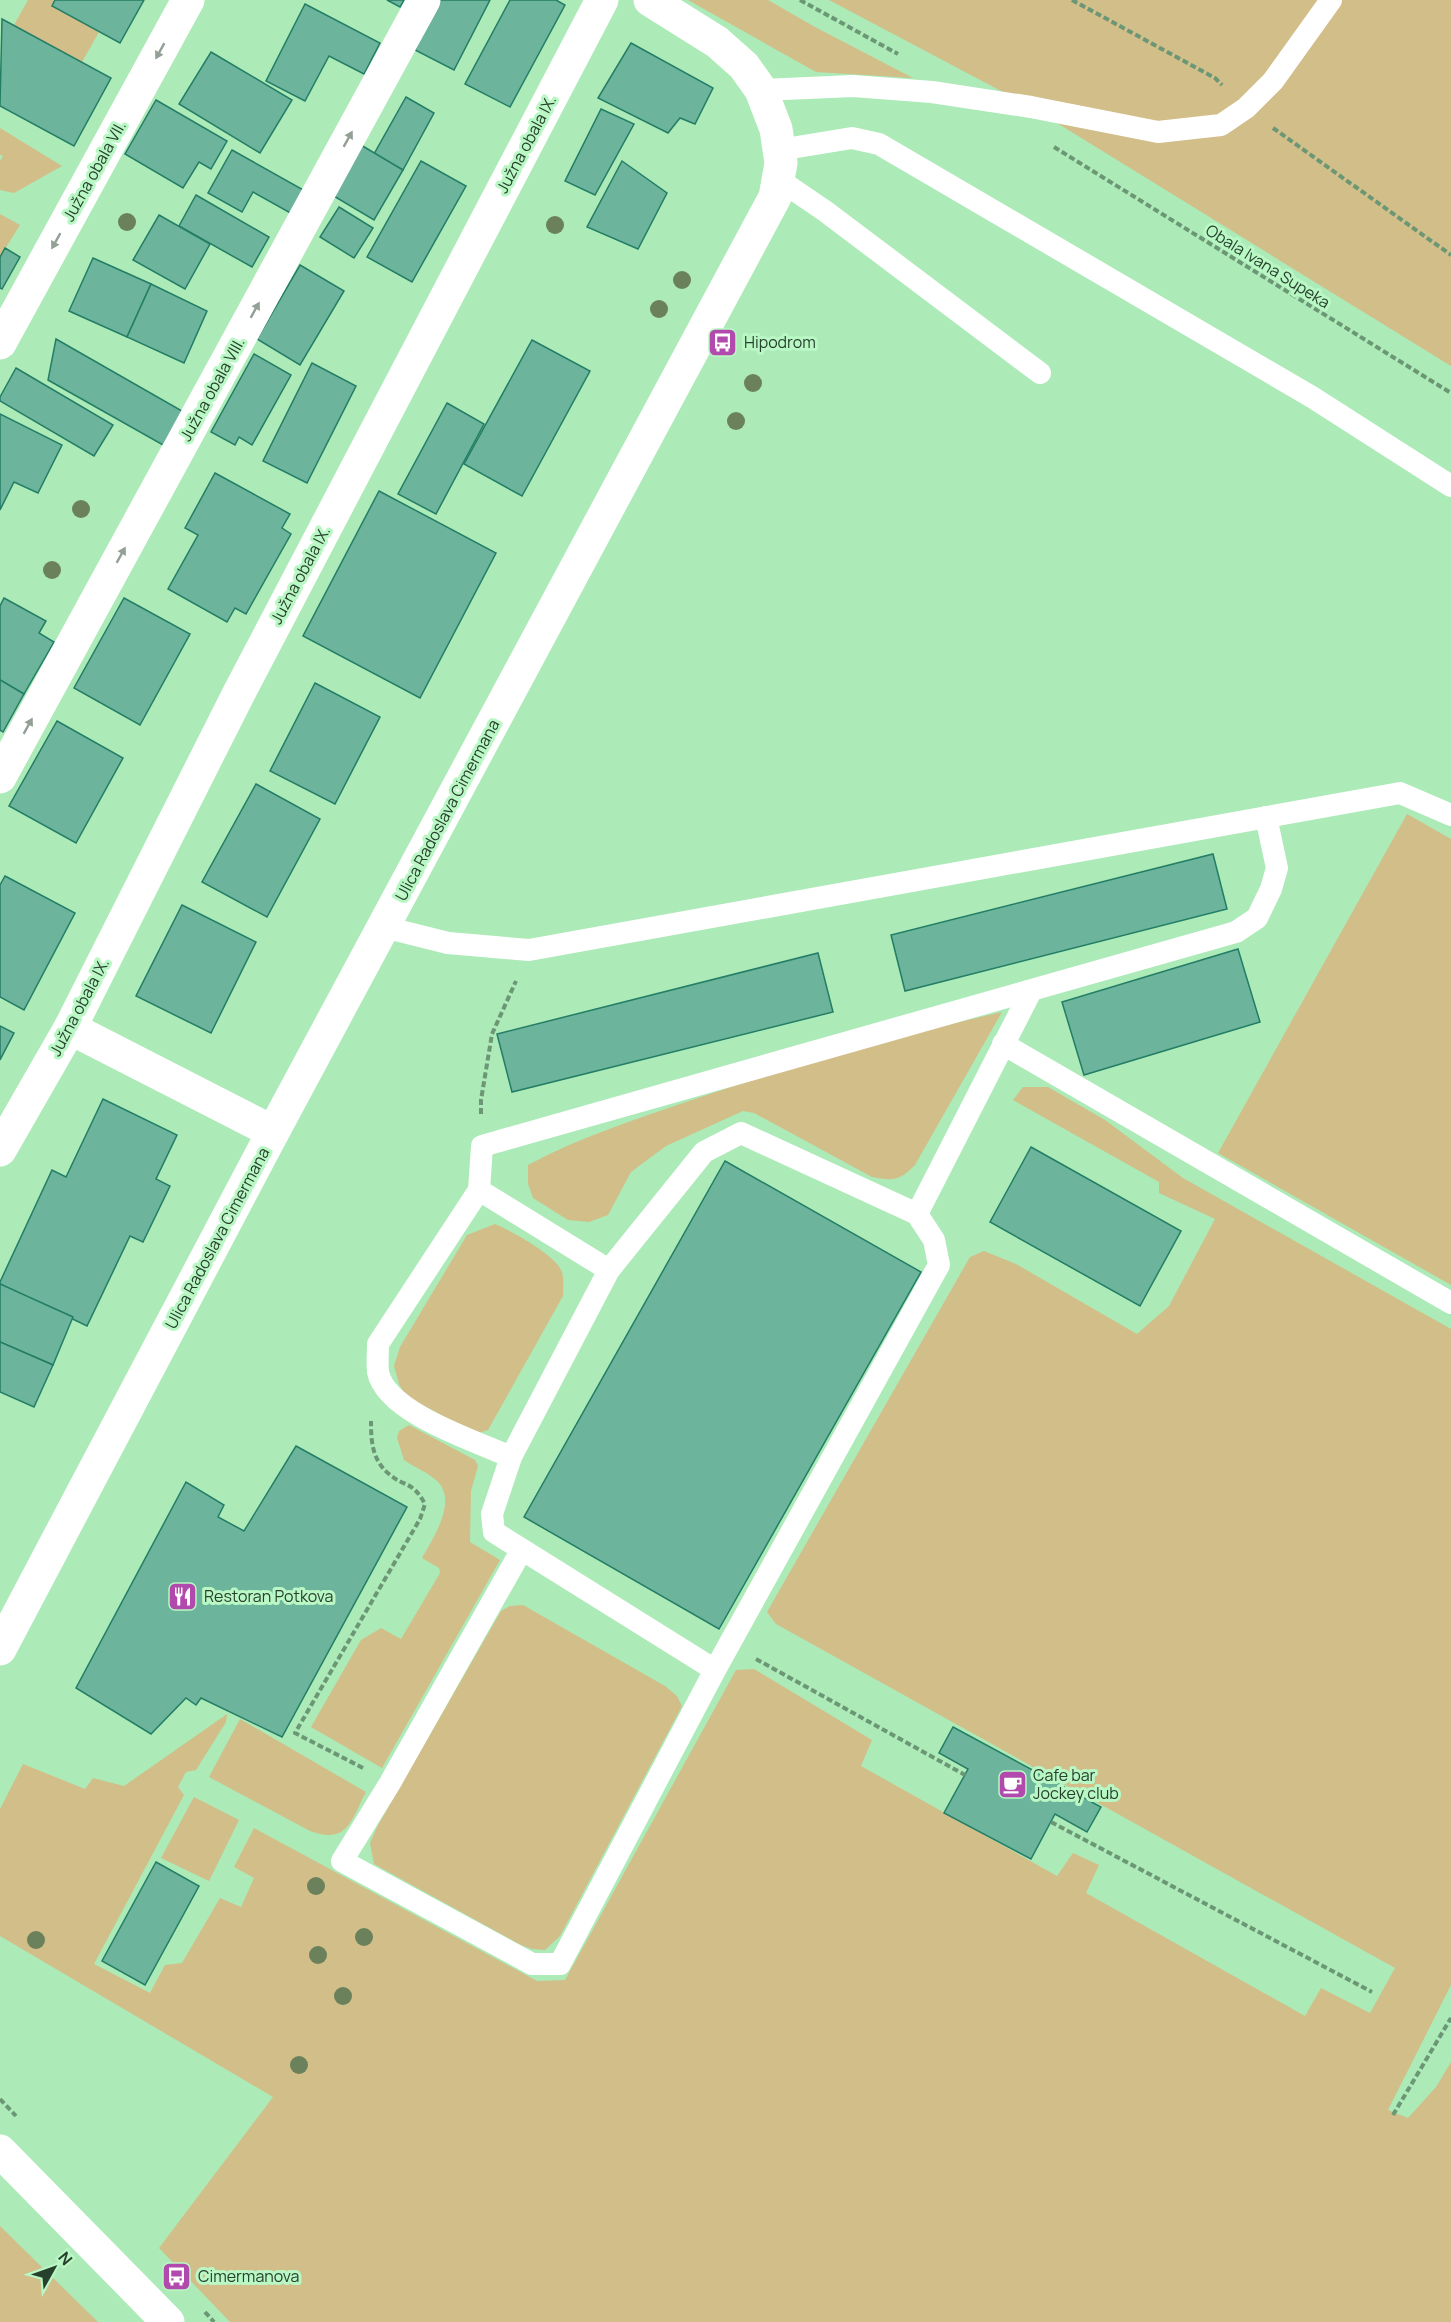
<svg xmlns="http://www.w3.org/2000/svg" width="1451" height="2322" viewBox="0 0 1451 2322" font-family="Manrope,sans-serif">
	<rect width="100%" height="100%" fill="#aceab8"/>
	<!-- green -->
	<g fill="#d2be89">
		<polygon points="28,0 55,0 52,6 99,32 82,62 14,25"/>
		<polygon points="688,0 768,0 815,27 913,78 816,72"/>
		<polygon points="829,0 1451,0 1451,366 1031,107"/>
		<polygon points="0,128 62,166 14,193 0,190 0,161 3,156 0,155"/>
		<polygon points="0,214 20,225 0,257"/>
		<polygon points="1407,814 1451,839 1451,1285 1218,1153"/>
		<path d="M1002 1012 915 1165C899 1181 894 1181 872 1177L754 1113 743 1111 666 1146 631 1172 608 1215 589 1222 568 1220 533 1198 528 1184V1165C580 1137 634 1120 689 1101 792 1066 896 1036 1002 1012Z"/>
		<polygon points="1023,1087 1048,1087 1105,1120 1183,1178 1451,1329 1451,1985 1388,2110 1408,2118 1436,2087 1451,2062 1451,2322 230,2322 159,2248 273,2097 0,1936 0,1809 23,1764 85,1789 93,1778 124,1786 227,1714 226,1722 196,1770 186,1772 178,1787 184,1795 94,1964 150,1993 165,1965 182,1963 220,1898 241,1907 254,1878 234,1867 254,1828 537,1981 565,1980 736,1670 754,1669 872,1740 861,1766 1057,1876 1073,1853 1099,1865 1086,1893 1305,2016 1321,1988 1370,2013 1395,1968 776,1624 767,1612 970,1257 984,1251 1016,1264 1137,1334 1169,1306 1215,1219 1159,1193 1159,1182 1013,1100"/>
		<path d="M495 1224C511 1231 556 1255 562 1272 564 1279 563 1289 563 1296L488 1430 476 1434 406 1396 399 1384 394 1366 400 1347 467 1235Z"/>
		<path d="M409 1425 475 1460 478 1466 471 1491 470 1542 500 1560 382 1768 311 1727 361 1640 381 1628 401 1639 440 1573 439 1568 422 1558C433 1538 459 1500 436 1480 427 1472 414 1467 404 1460L397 1438 399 1431Z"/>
		<polygon points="523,1605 665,1686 677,1696 682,1706 560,1936 545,1950 532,1949 521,1945 374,1864 370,1843 377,1827 501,1611 510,1606"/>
		<path d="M240 1719 366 1792C351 1820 348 1845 310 1831L209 1777Z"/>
		<polygon points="194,1797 239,1820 209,1881 161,1858"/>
		<polygon points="0,2226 98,2322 0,2322"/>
	</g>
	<!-- building -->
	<g fill="#6cb49b" stroke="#237e65" stroke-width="1.5">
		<polygon points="55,0 144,0 120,43 52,6"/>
		<polygon points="387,0 404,0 400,7"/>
		<polygon points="440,0 490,0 454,70 415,50"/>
		<polygon points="510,0 556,0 565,5 510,107 465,84"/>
		<polygon points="305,4 380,43 364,74 329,56 305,101 266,81"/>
		<polygon points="2,19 111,78 74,146 0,106"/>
		<polygon points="631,43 713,88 695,124 680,118 668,133 598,98"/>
		<polygon points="211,52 292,100 260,153 179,104"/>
		<polygon points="406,97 434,113 403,170 374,154"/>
		<polygon points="156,100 227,141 211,169 199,162 183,188 125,154"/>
		<polygon points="601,109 634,124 595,195 565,181"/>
		<polygon points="361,145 403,170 374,220 332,195"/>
		<polygon points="232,150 307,192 294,215 253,192 242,212 208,193"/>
		<polygon points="421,161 466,186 412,282 367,257"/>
		<polygon points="622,161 667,193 638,249 587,227"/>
		<polygon points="196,195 269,237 252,267 179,226"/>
		<polygon points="339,207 373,228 354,258 320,237"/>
		<polygon points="159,215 210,244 185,289 133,260"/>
		<polygon points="5,248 20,257 2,289 0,288 0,257"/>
		<polygon points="93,258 151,284 127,337 69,311"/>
		<polygon points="300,265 344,291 300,365 257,339"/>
		<polygon points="151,284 207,311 184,363 127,337"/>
		<polygon points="56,339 182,411 163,445 48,380"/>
		<polygon points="532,340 590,371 522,496 464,464"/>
		<polygon points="254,354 291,375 252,445 239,437 235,445 211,432"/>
		<polygon points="312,363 356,386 307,483 263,461"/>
		<polygon points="16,368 113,425 94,456 0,401 0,397"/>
		<polygon points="447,403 484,424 436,514 398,494"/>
		<polygon points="0,414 62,445 38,493 14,482 0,510"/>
		<polygon points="215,473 290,514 282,528 291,534 246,614 235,608 227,622 168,589 198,535 185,528"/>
		<polygon points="379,491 496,553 420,698 303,636"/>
		<polygon points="4,598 46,621 39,633 54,642 24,694 0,680 0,606"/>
		<polygon points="124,598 190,634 140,725 74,688"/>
		<polygon points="0,680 24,694 3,732 0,730"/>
		<polygon points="315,683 380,717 335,804 270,771"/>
		<polygon points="57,721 123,758 76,843 9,806"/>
		<polygon points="256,784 320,819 267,917 202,882"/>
		<polygon points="1213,854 1227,909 905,991 891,935"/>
		<polygon points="5,876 75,913 24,1010 0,997 0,885"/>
		<polygon points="182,905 256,942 211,1033 136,996"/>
		<polygon points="1238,949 1260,1022 1084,1075 1062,1002"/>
		<polygon points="818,953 833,1012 512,1092 497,1034"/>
		<polygon points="0,1026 14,1033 0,1060"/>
		<polygon points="103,1099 177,1135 156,1179 170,1186 143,1242 130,1236 87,1326 0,1284 0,1282 52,1170 66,1177"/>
		<polygon points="1031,1147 1181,1231 1140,1306 990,1222"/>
		<polygon points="725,1161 921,1272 719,1629 524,1517"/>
		<polygon points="0,1284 73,1317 53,1365 0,1342"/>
		<polygon points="0,1342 53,1365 34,1407 0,1392"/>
		<polygon points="296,1446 407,1507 282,1737 201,1698 196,1705 186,1698 151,1734 76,1688 186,1482 224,1505 218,1517 244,1531"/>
		<polygon points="953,1727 1101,1807 1087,1832 1055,1814 1031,1859 944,1813 968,1769 939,1753"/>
		<polygon points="156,1862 199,1886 145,1985 102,1961"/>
	</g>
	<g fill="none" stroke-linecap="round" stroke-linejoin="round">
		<!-- path -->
		<g stroke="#6b9774" stroke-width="4" stroke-dasharray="6 3" stroke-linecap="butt">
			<polyline points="800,0 898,54"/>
			<polyline points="1072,0 1215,78 1222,85"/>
			<polyline points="1273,128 1451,255"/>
			<polyline points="1054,147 1451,393"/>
			<polyline points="481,1114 481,1100 492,1034 516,981"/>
			<polyline points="756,1659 965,1775"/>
			<path d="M363 1768 295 1733 406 1543 420 1519 425 1504C412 1480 405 1488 389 1474 372 1460 371 1441 371 1421"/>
			<polyline points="1051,1822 1372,1992"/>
			<polyline points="0,2099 16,2116"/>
			<polyline points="1393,2115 1451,2018"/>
			<polyline points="205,2312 214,2322"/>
		</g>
		<!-- lane -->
		<g stroke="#fff" stroke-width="22">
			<polyline points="761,90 853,86 932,92 1031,107 1158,132 1221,125 1246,108 1273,81 1331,0"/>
			<polyline points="779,150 852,138 879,144 1312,397 1451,486"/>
			<polyline points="778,179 825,211 1040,373"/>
			<polyline points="384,927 448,943 529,950 1400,793 1451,815"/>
			<polyline points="1003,1044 1451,1303"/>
			<path d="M479 1190 378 1344C378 1353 377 1363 378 1372 386 1413 476 1441 511 1457"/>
			<polyline points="917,1214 1031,991"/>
			<polyline points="521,1551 390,1783 342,1861 532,1964 560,1964 715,1670 939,1265 934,1240 917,1214 741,1133 704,1152 609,1270"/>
			<polyline points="715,1670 494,1532 492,1514 511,1457 609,1270 479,1190 482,1146 1236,932 1257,918 1271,889 1277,868 1266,817"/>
		</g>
		<!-- street -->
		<g stroke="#fff" stroke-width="33">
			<polyline points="0,343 188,0"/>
			<polyline points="0,777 424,0"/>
			<polyline points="70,1028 273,1132"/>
			<polyline points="0,1150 70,1028 240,691 602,0"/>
		</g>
		<!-- secondary -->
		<g stroke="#fff" stroke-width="33">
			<polyline points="0,1649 273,1132 775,197 781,163 776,129 761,90 744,66 717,42 650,0"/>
			<polyline points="0,2151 168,2322"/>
		</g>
	</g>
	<!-- trees -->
	<g fill="#6b815b">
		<circle cx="127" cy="222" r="9"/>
		<circle cx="555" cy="225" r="9"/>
		<circle cx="682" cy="280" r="9"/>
		<circle cx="659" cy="309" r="9"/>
		<circle cx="753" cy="383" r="9"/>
		<circle cx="736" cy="421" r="9"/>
		<circle cx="81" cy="509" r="9"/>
		<circle cx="52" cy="570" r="9"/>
		<circle cx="316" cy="1886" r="9"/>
		<circle cx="364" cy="1937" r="9"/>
		<circle cx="36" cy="1940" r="9"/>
		<circle cx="318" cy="1955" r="9"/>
		<circle cx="343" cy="1996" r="9"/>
		<circle cx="299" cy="2065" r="9"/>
	</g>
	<!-- one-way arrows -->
	<defs><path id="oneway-solid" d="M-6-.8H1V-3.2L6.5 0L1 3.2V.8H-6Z" transform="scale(1.5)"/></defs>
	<g fill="#93a096">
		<use href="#oneway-solid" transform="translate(160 51) rotate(119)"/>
		<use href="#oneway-solid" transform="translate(348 139) rotate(-61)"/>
		<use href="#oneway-solid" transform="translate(56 241) rotate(119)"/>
		<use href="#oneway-solid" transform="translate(255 310) rotate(-61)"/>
		<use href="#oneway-solid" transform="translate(121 555) rotate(-61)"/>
		<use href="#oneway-solid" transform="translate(28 726) rotate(-61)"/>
	</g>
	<!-- icons -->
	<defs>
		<symbol id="bus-square" viewBox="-11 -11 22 22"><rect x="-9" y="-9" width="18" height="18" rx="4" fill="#b249ac" stroke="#b9f7c5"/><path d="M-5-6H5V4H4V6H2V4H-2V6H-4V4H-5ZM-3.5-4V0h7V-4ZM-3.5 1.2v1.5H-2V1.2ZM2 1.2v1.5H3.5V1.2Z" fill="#fff"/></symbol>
		<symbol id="restaurant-square" viewBox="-11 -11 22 22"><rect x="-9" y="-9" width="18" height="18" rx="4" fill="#b249ac" stroke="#b9f7c5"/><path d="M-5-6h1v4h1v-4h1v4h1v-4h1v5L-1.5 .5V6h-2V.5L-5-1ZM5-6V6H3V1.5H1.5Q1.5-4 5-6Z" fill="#fff"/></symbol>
		<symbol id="cafe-square" viewBox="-11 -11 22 22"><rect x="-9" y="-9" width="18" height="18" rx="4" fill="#b249ac" stroke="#b9f7c5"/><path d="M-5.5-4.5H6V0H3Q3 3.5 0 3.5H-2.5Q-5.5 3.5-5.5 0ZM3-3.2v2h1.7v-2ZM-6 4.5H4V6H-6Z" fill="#fff"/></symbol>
	</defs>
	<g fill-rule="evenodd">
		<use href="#bus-square" x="706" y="326" width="33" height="33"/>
		<use href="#restaurant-square" x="166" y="1580" width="33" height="33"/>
		<use href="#cafe-square" x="996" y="1768" width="33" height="33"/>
		<use href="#bus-square" x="160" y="2260" width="33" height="33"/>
	</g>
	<g text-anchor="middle" stroke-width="6" stroke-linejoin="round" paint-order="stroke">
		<!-- street labels -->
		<g font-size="16" fill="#27402c" stroke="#b9f7c5">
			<text transform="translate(526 144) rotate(-62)" y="6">Južna obala IX.</text>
			<text transform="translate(94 171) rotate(-61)" y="6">Južna obala VII.</text>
			<text transform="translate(1268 266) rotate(32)" y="6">Obala Ivana Supeka</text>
			<text transform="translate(212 389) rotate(-61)" y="6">Južna obala VIII.</text>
			<text transform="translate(300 575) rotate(-62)" y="6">Južna obala IX.</text>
			<text transform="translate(447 810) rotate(-62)" y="6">Ulica Radoslava Cimermana</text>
			<text transform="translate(79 1007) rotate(-62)" y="6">Južna obala IX.</text>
			<text transform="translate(217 1238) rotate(-62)" y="6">Ulica Radoslava Cimermana</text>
		</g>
		<!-- poi labels -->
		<g font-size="16" fill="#27402c" stroke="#b9f7c5" text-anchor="start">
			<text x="744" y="348">Hipodrom</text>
			<text x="204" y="1602">Restoran Potkova</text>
			<text x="1033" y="1781">Cafe bar<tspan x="1033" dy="18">Jockey club</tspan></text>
			<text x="198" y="2282">Cimermanova</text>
		</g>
	</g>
	<!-- north arrow -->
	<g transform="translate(54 2268) rotate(50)" stroke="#b9f7c5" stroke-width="4.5" paint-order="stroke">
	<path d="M0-4.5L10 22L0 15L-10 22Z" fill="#27402c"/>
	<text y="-9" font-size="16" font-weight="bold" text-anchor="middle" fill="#27402c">N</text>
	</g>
</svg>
